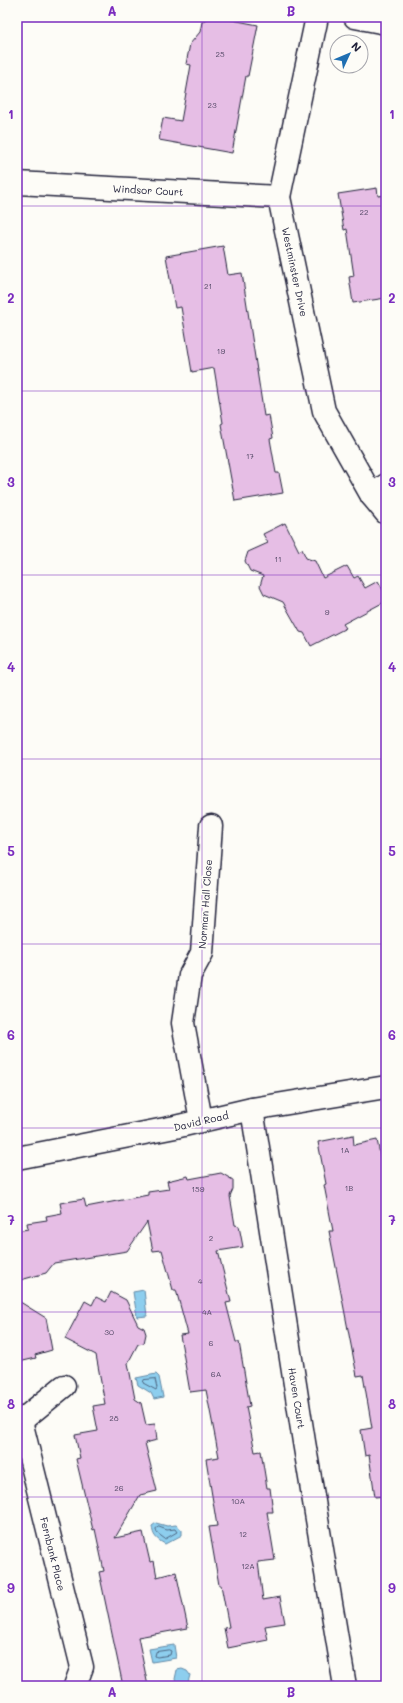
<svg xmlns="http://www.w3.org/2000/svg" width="403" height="1703" viewBox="0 0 403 1703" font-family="Mali,sans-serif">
	<rect width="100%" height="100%" fill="#fdfcf7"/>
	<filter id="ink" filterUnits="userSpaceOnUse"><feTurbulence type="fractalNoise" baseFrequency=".025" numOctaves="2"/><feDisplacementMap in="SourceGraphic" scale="8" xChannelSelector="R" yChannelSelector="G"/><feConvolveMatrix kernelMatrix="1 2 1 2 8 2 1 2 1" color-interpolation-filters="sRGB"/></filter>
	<g filter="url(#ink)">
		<!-- water -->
		<g fill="#8dceee" stroke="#6289a6">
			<polygon points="144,1290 147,1316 137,1317 133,1292"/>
			<polygon points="156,1374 159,1377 163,1397 154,1399 151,1393 138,1385 136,1378"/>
			<path d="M156 1523 167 1526 176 1525 182 1530V1535L165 1544C156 1539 153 1536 152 1526Z"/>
			<polygon points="174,1645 176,1658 152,1662 149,1649"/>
			<polygon points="182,1669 187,1671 190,1675 187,1686 173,1686 176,1683 175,1679 177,1670"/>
		</g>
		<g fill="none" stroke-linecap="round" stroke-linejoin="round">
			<!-- shore -->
			<g stroke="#4d6783" stroke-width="1">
				<polygon points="155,1379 157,1388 156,1390 143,1383 144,1380"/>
				<polygon points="159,1527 167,1530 175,1529 177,1532 165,1539 157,1533 156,1529"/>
				<polygon points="169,1650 171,1651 170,1655 157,1657 155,1656 156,1652"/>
			</g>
		</g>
		<!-- building -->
		<g fill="#e6bee5" stroke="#22223b">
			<polygon points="209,17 217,17 258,25 248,76 246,76 232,153 159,140 163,118 181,121 191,65 186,64 190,44 200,32 202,22"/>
			<polygon points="377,188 378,196 386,195 386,298 353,303 349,277 354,276 347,229 344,230 338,194"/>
			<polygon points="223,246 228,275 242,273 264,416 269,415 273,438 270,439 276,473 279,473 283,493 235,501 221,424 223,423 214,368 192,372 181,307 175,308 166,256"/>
			<polygon points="285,523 299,551 302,549 306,558 315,561 323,578 347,566 354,578 358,576 365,588 378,581 386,595 386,601 343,624 346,628 311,646 304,633 300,632 283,602 264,594 260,586 263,576 250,571 245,561 248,552 268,543 263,534"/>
			<polygon points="353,1135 354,1145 377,1140 386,1184 386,1496 375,1497 369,1455 365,1456 361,1430 372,1428 363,1375 357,1376 329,1231 333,1231 324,1185 326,1184 318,1142"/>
			<polygon points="221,1173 233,1180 233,1189 230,1196 235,1225 239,1226 243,1247 218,1251 231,1302 226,1303 236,1342 239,1342 250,1406 246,1407 255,1452 261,1451 267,1488 270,1488 273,1512 267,1512 275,1560 258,1562 263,1600 280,1597 285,1623 265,1626 268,1640 228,1648 224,1628 229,1627 221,1585 219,1585 209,1527 217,1526 206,1459 219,1457 206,1390 190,1392 180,1335 188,1334 176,1290 173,1290 162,1250 153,1251 147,1222 127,1251 54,1263 46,1273 17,1281 17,1231 28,1229 27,1223 47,1220 46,1216 62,1213 60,1203 84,1199 86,1207 148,1195 148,1192 169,1189 167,1181 188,1176 189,1179"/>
			<polygon points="111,1292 126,1300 138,1325 144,1328 146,1334 144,1343 138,1344 128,1363 135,1399 141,1403 146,1425 155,1424 157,1440 145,1443 157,1491 140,1495 115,1538 143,1532 150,1562 154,1561 157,1577 176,1572 188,1628 138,1637 148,1686 123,1686 99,1572 104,1571 95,1529 93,1530 76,1459 80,1458 75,1435 98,1431 93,1406 105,1404 96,1355 65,1339 85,1301 92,1305 96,1297 106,1302"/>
			<polygon points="17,1300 46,1318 52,1350 35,1355 36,1358 19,1362 18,1359 17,1359"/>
		</g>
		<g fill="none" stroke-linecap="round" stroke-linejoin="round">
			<defs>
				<g id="minor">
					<polyline points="317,17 279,197 324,411 372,496 386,513"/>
					<polyline points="355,17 386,23"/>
					<polyline points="17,183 279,197"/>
					<polyline points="372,496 386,485"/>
					<polyline points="252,1109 304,1442 345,1686"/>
					<polyline points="201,1120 183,1023 190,975 202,953 211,826"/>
					<polyline points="17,1158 175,1127 252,1109 386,1087"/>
					<polyline points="17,1419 21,1421 64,1386"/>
					<polyline points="21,1421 82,1667 75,1686"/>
				</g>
			</defs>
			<!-- minor casing -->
			<use href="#minor" stroke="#22223b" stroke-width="25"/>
			<!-- minor -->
			<use href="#minor" stroke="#fdfcf7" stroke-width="22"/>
		</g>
	</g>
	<!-- grid -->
	<path fill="none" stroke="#7b2cbf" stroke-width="1" stroke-opacity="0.55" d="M202 17V1686M17 206H386M17 391H386M17 575H386M17 759H386M17 944H386M17 1128H386M17 1312H386M17 1497H386"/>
	<g text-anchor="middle" stroke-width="3.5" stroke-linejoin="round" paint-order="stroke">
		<!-- number labels -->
		<g font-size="8" fill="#534966">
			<text x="220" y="57">25</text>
			<text x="212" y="108">23</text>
			<text x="364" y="215">22</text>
			<text x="208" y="289">21</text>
			<text x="221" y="354">19</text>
			<text x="250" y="459">17</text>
			<text x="278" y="562">11</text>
			<text x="327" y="615">9</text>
			<text x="345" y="1153">1A</text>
			<text x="349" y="1191">1B</text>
			<text x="198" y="1192">159</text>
			<text x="211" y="1241">2</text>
			<text x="200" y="1284">4</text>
			<text x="207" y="1315">4A</text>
			<text x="109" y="1335">30</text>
			<text x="211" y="1346">6</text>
			<text x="216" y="1377">6A</text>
			<text x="114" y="1421">28</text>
			<text x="119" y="1491">26</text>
			<text x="238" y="1504">10A</text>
			<text x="243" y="1537">12</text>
			<text x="248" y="1569">12A</text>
		</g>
		<!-- street labels -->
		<g font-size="10" fill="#22223b" stroke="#fdfcf7">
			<text transform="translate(148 190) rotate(3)" y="4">Windsor Court</text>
			<text transform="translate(295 272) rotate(78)" y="4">Westminster Drive</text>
			<text transform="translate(205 904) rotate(-86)" y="4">Norman Hall Close</text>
			<text transform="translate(201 1121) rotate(-13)" y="4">David Road</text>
			<text transform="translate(297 1398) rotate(81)" y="4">Haven Court</text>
			<text transform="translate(53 1554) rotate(76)" y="4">Fernbank Place</text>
		</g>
	</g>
	<!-- margin -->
	<rect width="403" height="1703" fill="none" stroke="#fdfcf7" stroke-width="44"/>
	<!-- north arrow -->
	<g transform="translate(349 54) rotate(46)"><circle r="19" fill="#fdfcf7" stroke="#a5a5ac"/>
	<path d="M0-3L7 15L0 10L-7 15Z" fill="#1f6fb2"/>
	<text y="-6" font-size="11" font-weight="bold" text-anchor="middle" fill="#22223b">N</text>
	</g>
	<rect x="22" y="22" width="359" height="1659" fill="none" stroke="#7b2cbf" stroke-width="1.5"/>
	<g font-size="13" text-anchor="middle" font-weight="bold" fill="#7b2cbf">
		<text x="112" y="16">A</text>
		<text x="291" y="16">B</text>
		<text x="11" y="119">1</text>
		<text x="392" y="119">1</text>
		<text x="11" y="303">2</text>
		<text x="392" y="303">2</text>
		<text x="11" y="487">3</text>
		<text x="392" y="487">3</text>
		<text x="11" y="672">4</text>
		<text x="392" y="672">4</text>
		<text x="11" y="856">5</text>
		<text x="392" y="856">5</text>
		<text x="11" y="1040">6</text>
		<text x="392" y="1040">6</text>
		<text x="11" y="1225">7</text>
		<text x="392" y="1225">7</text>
		<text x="11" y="1409">8</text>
		<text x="392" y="1409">8</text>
		<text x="11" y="1593">9</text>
		<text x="392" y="1593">9</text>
		<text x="112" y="1697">A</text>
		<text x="291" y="1697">B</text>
	</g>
</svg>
